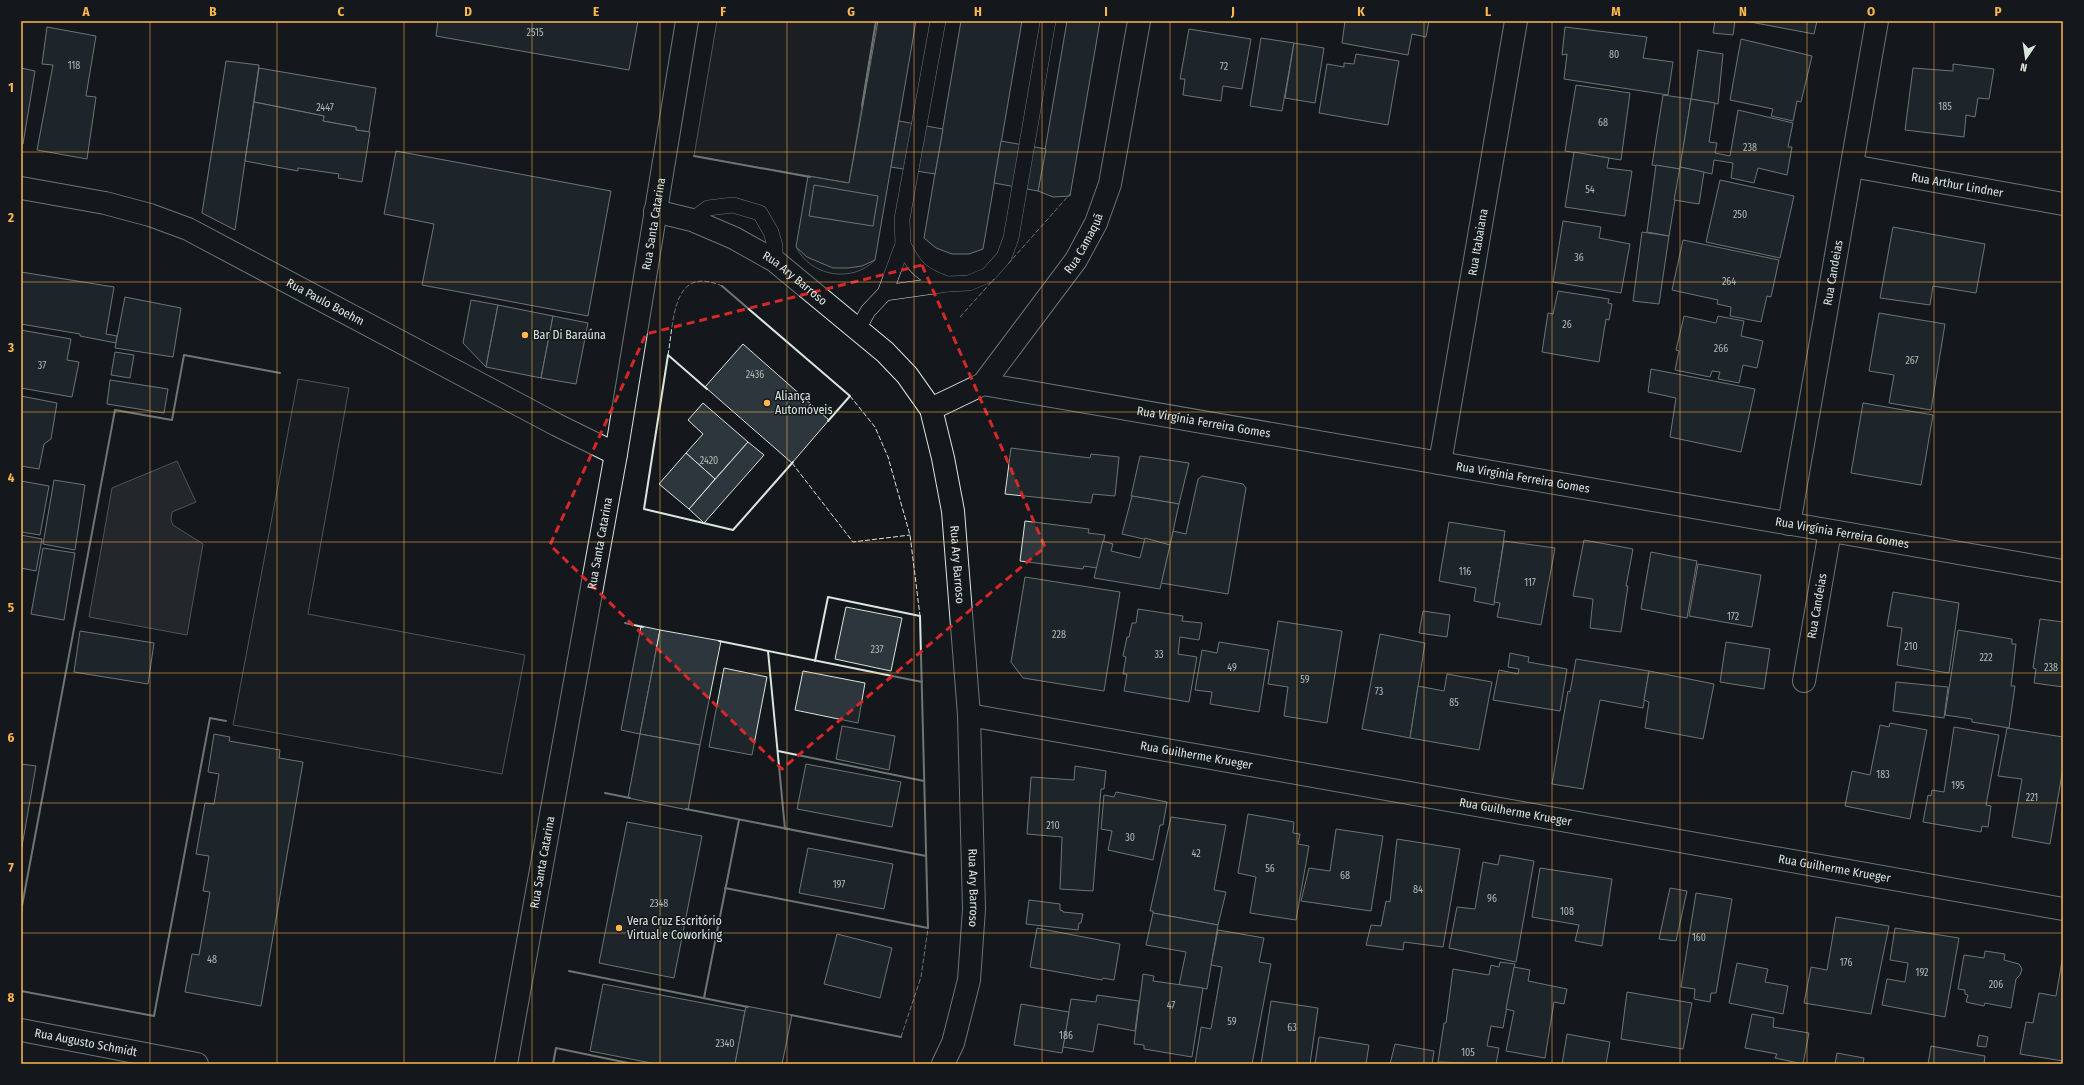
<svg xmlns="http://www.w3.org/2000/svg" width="2084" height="1085" viewBox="0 0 2084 1085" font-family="'Fira Sans Condensed',sans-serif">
	<rect width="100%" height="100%" fill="#14181c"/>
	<!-- green -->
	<g fill="#202428" stroke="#939e99">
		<path d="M796 247 875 260C852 284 810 276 796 247Z"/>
		<polygon points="298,379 349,388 308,614 525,655 502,774 233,725"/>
	</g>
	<!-- parking -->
	<polygon fill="#24282b" stroke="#939e99" points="717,21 876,21 849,183 694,156"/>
	<!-- water -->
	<polygon fill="#363b3e" stroke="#939e99" points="177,461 196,502 172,512 171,520 173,525 203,544 187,635 89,617 112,488"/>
	<!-- building -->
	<g fill="#2c363c" stroke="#d8e6dc">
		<polygon points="438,21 638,21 629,70 436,36"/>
		<polygon points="878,21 916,21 875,260 862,266 848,268 833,268 807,257 796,247 808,176 849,183"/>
		<polygon points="961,21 1022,21 983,249 969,254 952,254 936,248 924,238"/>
		<polygon points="1067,21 1100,21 1070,196 1053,197 1038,191"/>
		<polygon points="1345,21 1429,21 1426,37 1412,34 1408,55 1342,43"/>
		<polygon points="1715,21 1735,21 1733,35 1713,33"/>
		<polygon points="1745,21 1817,21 1814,34"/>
		<polygon points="47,27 96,36 86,96 96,97 87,159 37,150 53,65 42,64"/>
		<polygon points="1565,27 1647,37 1643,58 1673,62 1668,95 1564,79 1567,54 1562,55"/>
		<polygon points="1189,29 1251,39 1242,89 1223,86 1221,101 1183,95 1185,79 1180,79"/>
		<polygon points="1261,38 1294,43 1282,111 1250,106"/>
		<polygon points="1741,39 1812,56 1801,102 1797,101 1793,121 1771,116 1773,109 1730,100"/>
		<polygon points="1294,43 1324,48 1315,103 1285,98"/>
		<polygon points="1698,50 1723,54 1718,104 1691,99"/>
		<polygon points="1356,54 1399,61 1388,125 1319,113 1327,64 1344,67 1344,63 1354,64"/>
		<polygon points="226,61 259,65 235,230 202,213"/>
		<polygon points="1953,64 1994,69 1989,99 1978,98 1975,117 1966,115 1964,137 1905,130 1913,68 1953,71"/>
		<polygon points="21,68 35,71 23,144 21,144"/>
		<polygon points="259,68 376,88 369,132 356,130 356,127 323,121 324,116 254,102"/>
		<polygon points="1576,85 1630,93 1621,160 1565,151"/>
		<polygon points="1663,95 1691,99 1680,169 1652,165"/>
		<polygon points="1691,99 1715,103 1709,142 1717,143 1715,153 1730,156 1738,110 1793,123 1788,147 1792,147 1787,175 1758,168 1754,183 1731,178 1733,163 1714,160 1712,174 1680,167"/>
		<polygon points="254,102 324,116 323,121 356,127 356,130 370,132 362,182 338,178 339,174 298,168 298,171 245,161"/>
		<polygon points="899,121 943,129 935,174 891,167"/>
		<polygon points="1001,141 1046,149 1038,191 994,183"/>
		<polygon points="396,151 611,191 588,316 422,285 434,224 384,214"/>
		<polygon points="1574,152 1609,158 1607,168 1632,171 1625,216 1565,207"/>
		<polygon points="1656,165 1680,169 1669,236 1647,232"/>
		<polygon points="1680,167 1704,172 1699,204 1674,200"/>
		<polygon points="1720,180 1794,196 1780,258 1706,242"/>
		<polygon points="814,185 878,196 873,226 809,216"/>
		<polygon points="1563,221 1601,227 1599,238 1630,244 1621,293 1553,282"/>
		<polygon points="1893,227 1985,244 1976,293 1933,286 1930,305 1880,298"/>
		<polygon points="1642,232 1669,236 1659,304 1633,301"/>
		<polygon points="1683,240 1779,260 1771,297 1767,296 1761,322 1730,316 1731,307 1717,304 1718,300 1672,290"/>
		<polygon points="21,272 114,287 106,334 117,336 116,343 80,336 80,334 21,324"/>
		<polygon points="1558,291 1609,299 1608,303 1612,304 1609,320 1606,319 1599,362 1542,352 1548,313 1553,314"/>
		<polygon points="125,297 181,308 173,357 115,348"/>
		<polygon points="471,300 498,305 486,367 463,343"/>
		<polygon points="498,305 553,316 541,378 486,367"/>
		<polygon points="1879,313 1945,324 1931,410 1889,403 1894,375 1869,371"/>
		<polygon points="553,316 588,323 576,384 541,378"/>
		<polygon points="1684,316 1716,323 1718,316 1744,321 1741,336 1763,341 1757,368 1743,365 1739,383 1718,379 1720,372 1712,371 1710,377 1675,370 1679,351 1676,350"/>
		<polygon points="21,330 71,339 67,360 79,362 72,397 21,388"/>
		<polygon points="743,344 829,420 792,463 705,387"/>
		<polygon points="115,352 134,355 130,378 111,375"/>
		<polygon points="1651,369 1755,389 1741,452 1670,437 1676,398 1648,392"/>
		<polygon points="110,380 168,389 164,413 107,404"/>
		<polygon points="21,396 57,403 51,439 44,444 39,469 21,466"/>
		<polygon points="703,403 748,442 715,479 686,453 703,434 688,420"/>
		<polygon points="1863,403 1933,415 1921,485 1851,473"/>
		<polygon points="748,442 764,455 704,523 689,509"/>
		<polygon points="1011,448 1090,458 1091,454 1119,457 1115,496 1093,494 1091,503 1005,494"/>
		<polygon points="686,453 715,479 689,509 659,484"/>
		<polygon points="1140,456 1189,463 1179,504 1131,496"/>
		<polygon points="1202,476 1243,484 1246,488 1228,594 1161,583 1173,531 1186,534 1198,479"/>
		<polygon points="54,480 85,485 75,550 43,544"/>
		<polygon points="21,481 49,486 40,535 21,532"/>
		<polygon points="1132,496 1179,504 1170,545 1122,534"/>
		<polygon points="1025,521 1089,529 1088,533 1105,535 1097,568 1084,566 1083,569 1020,561"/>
		<polygon points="1449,522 1505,531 1494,605 1474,601 1476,588 1439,581"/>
		<polygon points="21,535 42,539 36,571 21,568"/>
		<polygon points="1145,538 1170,545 1160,589 1094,578 1103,541 1113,544 1111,551 1140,558"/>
		<polygon points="1584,540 1633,549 1626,586 1628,586 1621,632 1590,628 1593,599 1573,596"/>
		<polygon points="1504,541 1555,548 1541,625 1497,617 1500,603 1494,602"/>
		<polygon points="43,548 75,553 64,620 31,614"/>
		<polygon points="1651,552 1697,561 1687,618 1641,609"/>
		<polygon points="1698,564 1761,575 1752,627 1689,616"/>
		<polygon points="1025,577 1120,592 1104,691 1023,678 1011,662"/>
		<polygon points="1893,592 1959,603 1949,673 1897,665 1902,628 1887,626"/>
		<polygon points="846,607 902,618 891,671 835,659"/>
		<polygon points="1138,609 1183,616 1182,621 1202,623 1199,640 1180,637 1178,654 1197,657 1189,702 1124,691 1127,674 1123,674 1126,657 1123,656 1127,637 1129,637 1132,623 1136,623"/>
		<polygon points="1423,611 1450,615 1447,637 1419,633"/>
		<polygon points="2040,619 2063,622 2063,687 2034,683 2036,669 2033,668"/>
		<polygon points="1278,621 1342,631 1327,723 1284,716 1288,687 1268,684"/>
		<polygon points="641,626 660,630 640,734 621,730"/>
		<polygon points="660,630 721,641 700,745 640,734"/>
		<polygon points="1958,630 2012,639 2012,644 2016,644 2011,686 2015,686 2009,728 1972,722 1972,719 1945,715"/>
		<polygon points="80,631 154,643 148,684 74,672"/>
		<polygon points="1380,634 1425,643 1410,738 1362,729"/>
		<polygon points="1219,642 1269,650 1259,712 1210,704 1212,692 1195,690 1202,650 1217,653"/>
		<polygon points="1726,642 1770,649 1764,689 1720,682"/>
		<polygon points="1510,653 1529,657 1528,662 1567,669 1560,711 1493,700 1499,670 1518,674 1519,669 1508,667"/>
		<polygon points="1576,659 1649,671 1643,708 1600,700 1583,789 1552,784 1568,691 1570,692"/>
		<polygon points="724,668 767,677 752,755 709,747"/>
		<polygon points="803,671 865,683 858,723 795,710"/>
		<polygon points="1649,671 1714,684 1703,739 1645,728 1649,702 1644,700"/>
		<polygon points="1447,674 1492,682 1479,750 1410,738 1418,686 1444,691"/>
		<polygon points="1896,682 1948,687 1944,718 1893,711"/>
		<polygon points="1890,723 1927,730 1910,819 1845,806 1852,771 1870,775 1880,725 1889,727"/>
		<polygon points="842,726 895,736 889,770 836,759"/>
		<polygon points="1954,727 1999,735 1986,805 1991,806 1988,827 1982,826 1981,832 1923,822 1928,795 1931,796 1932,790 1944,792"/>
		<polygon points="2007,728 2063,737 2063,768 2050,844 2012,837 2022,779 1998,776"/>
		<polygon points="214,734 230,737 229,741 280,750 279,758 303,762 261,1006 185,992 192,954 199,955 210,892 203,891 209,856 196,854 205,803 214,804 219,774 208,772"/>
		<polygon points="640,734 700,745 688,810 628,798"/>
		<polygon points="21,764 36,766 21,852"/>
		<polygon points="806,764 901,782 892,827 797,809"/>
		<polygon points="1075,766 1106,771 1104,789 1101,789 1093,891 1060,889 1062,837 1027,834 1031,777 1074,780"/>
		<polygon points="1116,792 1167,802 1163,825 1160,825 1153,860 1108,850 1112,831 1101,829 1104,795 1114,797"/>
		<polygon points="1248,814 1294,822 1293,833 1300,834 1298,844 1309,846 1296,920 1250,913 1256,877 1238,873"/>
		<polygon points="1171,817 1226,825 1214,890 1226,892 1218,925 1153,913 1153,911 1150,911"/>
		<polygon points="627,822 702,836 674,978 599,963"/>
		<polygon points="1336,829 1383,836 1371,911 1301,901 1309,868 1330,871"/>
		<polygon points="1397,839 1460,849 1443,947 1404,942 1403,950 1366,945 1371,925 1381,926 1386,901 1390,902"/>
		<polygon points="808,848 893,864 884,909 799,893"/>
		<polygon points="1500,855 1534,861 1516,962 1449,948 1457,907 1475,909 1483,862 1498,865"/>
		<polygon points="1540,868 1612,879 1602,946 1575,941 1579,925 1532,917"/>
		<polygon points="1670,888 1687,891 1676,941 1659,939"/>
		<polygon points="1696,893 1732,899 1716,993 1711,993 1710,1002 1694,999 1695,989 1681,987"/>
		<polygon points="1029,900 1060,904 1060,910 1063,911 1063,912 1083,914 1081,923 1079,923 1078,930 1026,924"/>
		<polygon points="1153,913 1218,925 1207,989 1179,985 1186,952 1146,945"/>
		<polygon points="1836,917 1889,926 1871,1014 1804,1003 1811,967 1827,970"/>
		<polygon points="1037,928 1120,944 1114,980 1103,978 1102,980 1030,967"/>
		<polygon points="1895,928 1959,938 1945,1017 1882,1005 1887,979 1905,982 1908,963 1890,960"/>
		<polygon points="1218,930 1264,938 1259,962 1271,964 1252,1064 1195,1064 1201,1027 1211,1029 1222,967 1211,965"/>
		<polygon points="837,934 892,948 880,998 824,984"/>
		<polygon points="1985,951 2005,954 2004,960 2019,964 2022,969 2020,975 2016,979 2011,1008 1985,1003 1984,1006 1966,1002 1968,995 1965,994 1965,990 1958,989 1964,955 1984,958"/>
		<polygon points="2063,955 2063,1061 2020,1054 2026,1022 2033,1023 2039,993 2056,996"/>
		<polygon points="1500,962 1515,964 1503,1028 1491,1026 1487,1046 1499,1048 1496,1064 1438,1062 1444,1023 1446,1023 1453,969 1489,975 1491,965 1499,967"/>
		<polygon points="1737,963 1768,969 1765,982 1788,986 1783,1014 1729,1003"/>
		<polygon points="1514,967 1530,970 1528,981 1567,989 1564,1004 1554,1002 1545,1058 1506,1051 1514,1011 1506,1009"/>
		<polygon points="1143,974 1154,976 1153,981 1203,988 1192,1057 1144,1049 1144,1045 1134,1044"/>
		<polygon points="603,984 745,1011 735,1064 656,1064 590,1051"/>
		<polygon points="1627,992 1692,1003 1683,1049 1621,1039"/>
		<polygon points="1097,995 1139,1001 1135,1031 1098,1024 1093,1052 1063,1047 1071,999 1096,1002"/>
		<polygon points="1271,1001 1318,1008 1310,1064 1261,1064"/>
		<polygon points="1021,1004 1069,1012 1062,1053 1014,1045"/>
		<polygon points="746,1006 792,1015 782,1064 735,1064"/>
		<polygon points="1752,1014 1774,1018 1773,1027 1809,1033 1803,1064 1775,1058 1777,1054 1745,1048"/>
		<polygon points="1567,1034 1610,1042 1606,1064 1562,1064"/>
		<polygon points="1979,1035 1988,1037 1986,1047 1977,1046"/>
		<polygon points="1319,1037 1369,1045 1366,1064 1315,1064"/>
		<polygon points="1395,1044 1434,1051 1432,1064 1390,1064"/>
		<polygon points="1931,1046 1985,1056 1984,1064 1928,1064"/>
		<polygon points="1837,1053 1864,1058 1863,1064 1835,1064"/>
	</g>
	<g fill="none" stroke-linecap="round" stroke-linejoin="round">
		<defs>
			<g id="service">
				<polyline points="692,220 708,208 733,205 760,213 771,232 775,246 775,261"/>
				<path d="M903 244C914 268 922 275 947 284"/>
				<polyline points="885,293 948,284 969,283 988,275 1004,257 1011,238 1048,21"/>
				<polyline points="858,329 868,311 885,293 903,244 902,219 938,21"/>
			</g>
			<g id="minor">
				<path id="s1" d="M1852 166 2063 204"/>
				<path id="s2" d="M21 188 105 203 150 215 188 229 557 425 616 454"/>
				<path id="s3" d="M655 211 692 220 734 238 775 261 885 352 907 375 931 409 943 458 953 511 969 715 974 909 969 980 953 1043 943 1064"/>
				<path id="s4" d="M983 384 2063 571"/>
				<path id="s5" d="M931 409 983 384 1076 260 1096 223 1110 184 1139 21"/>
				<path id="s6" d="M1440 463 1516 21"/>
				<path id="s7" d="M1789 524 1877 21"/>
				<path id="s8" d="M1804 681 1830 531"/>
				<path id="s9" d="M969 715 2063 909"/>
				<path id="s10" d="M21 1030 197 1064"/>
			</g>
			<g id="primary">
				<path id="s11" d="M506 1064 616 454 687 21"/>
			</g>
		</defs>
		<!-- service casing -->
		<use href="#service" stroke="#d8e6dc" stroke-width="16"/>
		<!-- minor casing -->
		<use href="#minor" stroke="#d8e6dc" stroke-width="24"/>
		<!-- primary casing -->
		<use href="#primary" stroke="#d8e6dc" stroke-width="24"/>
		<!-- service -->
		<use href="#service" stroke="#14181c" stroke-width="15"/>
		<!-- minor -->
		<use href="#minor" stroke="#14181c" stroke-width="22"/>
		<!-- primary -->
		<use href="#primary" stroke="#14181c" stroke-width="22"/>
		<!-- fence -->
		<g stroke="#d8e6dc" stroke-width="1" stroke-dasharray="5 2" stroke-linecap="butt">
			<polyline points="1008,264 1070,194"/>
			<polyline points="960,317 994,279"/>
			<path d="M668 355C674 321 672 264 722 286"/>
			<polyline points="850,396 875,427 888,457 910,535 920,616"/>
			<polyline points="792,463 853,542 910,535"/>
			<polyline points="901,1037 921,977 928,928"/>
		</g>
		<!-- wall -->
		<g stroke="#d8e6dc" stroke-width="2">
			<polyline points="862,106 876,21"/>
			<polyline points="694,156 810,177"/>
			<polyline points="722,286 850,396 828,421"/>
			<polyline points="707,389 668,355 644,509 733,530 793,462"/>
			<polyline points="625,623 643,627"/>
			<polyline points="719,641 922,682"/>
			<polyline points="768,651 785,829"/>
			<polyline points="778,751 924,781"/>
			<polyline points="605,793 630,798"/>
			<polyline points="686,809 926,856"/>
			<polyline points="725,888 928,928 920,616 828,597 815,661"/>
			<polyline points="21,911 115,410 172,420 184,355 280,373"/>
			<polyline points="569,971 748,1007"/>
			<polyline points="21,991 154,1016 210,718 226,721"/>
			<polyline points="704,998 739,820"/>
			<polyline points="791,1015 901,1037"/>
			<polyline points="553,1064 556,1048 633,1064"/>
		</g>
	</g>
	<!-- marked area -->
	<path d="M0 0H2084V1085H0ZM922 265 1045 547 782 769 550 545 646 334Z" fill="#14181c" fill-opacity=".55" fill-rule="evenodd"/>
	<path fill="none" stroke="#d62828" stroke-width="3" stroke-dasharray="8 5" stroke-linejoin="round" d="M922 265 1045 547 782 769 550 545 646 334Z"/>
	<!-- grid -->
	<path fill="none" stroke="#ffb74d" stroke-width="1" stroke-opacity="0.55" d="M150 21V1064M277 21V1064M404 21V1064M532 21V1064M660 21V1064M787 21V1064M914 21V1064M1042 21V1064M1170 21V1064M1297 21V1064M1424 21V1064M1552 21V1064M1680 21V1064M1807 21V1064M1934 21V1064M21 152H2063M21 282H2063M21 412H2063M21 542H2063M21 673H2063M21 803H2063M21 933H2063"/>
	<!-- markers -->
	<g fill="#ffb74d" stroke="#14181c" stroke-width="1.5">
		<circle cx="525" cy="335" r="4"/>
		<circle cx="767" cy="403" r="4"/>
		<circle cx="619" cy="928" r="4"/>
	</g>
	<g text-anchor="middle" stroke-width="3" stroke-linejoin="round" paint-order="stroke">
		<!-- number labels -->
		<g font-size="10" fill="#adbab4">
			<text x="535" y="36">2515</text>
			<text x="1614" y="58">80</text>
			<text x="74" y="69">118</text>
			<text x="1224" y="70">72</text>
			<text x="1945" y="110">185</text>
			<text x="325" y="111">2447</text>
			<text x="1603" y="126">68</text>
			<text x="1750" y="151">238</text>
			<text x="1590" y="193">54</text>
			<text x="1740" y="218">250</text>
			<text x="1579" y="261">36</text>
			<text x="1729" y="285">264</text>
			<text x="1567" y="328">26</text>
			<text x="1721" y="352">266</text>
			<text x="1912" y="364">267</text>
			<text x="42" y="369">37</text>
			<text x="755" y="378">2436</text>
			<text x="709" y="464">2420</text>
			<text x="1465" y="575">116</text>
			<text x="1530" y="586">117</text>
			<text x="1733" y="620">172</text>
			<text x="1059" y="638">228</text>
			<text x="1911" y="650">210</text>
			<text x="877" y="653">237</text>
			<text x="1159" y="658">33</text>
			<text x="1986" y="661">222</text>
			<text x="1232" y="671">49</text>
			<text x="2051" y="671">238</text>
			<text x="1305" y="683">59</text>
			<text x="1379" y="695">73</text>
			<text x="1454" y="706">85</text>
			<text x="1883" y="778">183</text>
			<text x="1958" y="789">195</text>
			<text x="2032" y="801">221</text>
			<text x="1053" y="829">210</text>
			<text x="1130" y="841">30</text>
			<text x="1196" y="857">42</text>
			<text x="1270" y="872">56</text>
			<text x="1345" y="879">68</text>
			<text x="839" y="888">197</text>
			<text x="1418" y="893">84</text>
			<text x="1492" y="902">96</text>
			<text x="659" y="907">2348</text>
			<text x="1567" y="915">108</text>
			<text x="1699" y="941">160</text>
			<text x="212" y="963">48</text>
			<text x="1846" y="966">176</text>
			<text x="1922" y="976">192</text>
			<text x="1996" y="988">206</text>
			<text x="1171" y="1009">47</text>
			<text x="1232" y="1025">59</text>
			<text x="1292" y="1031">63</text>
			<text x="1066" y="1039">186</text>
			<text x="725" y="1047">2340</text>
			<text x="1468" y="1056">105</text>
		</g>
		<!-- street labels -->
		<g font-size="12" fill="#d8e6dc" stroke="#14181c">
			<text dy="4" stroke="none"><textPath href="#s1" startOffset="107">Rua Arthur Lindner</textPath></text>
			<text dy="4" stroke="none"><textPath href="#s11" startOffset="853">Rua Santa Catarina</textPath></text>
			<text dy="4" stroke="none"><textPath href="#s6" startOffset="224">Rua Itabaiana</textPath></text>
			<text dy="4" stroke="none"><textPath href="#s5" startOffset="231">Rua Camaquã</textPath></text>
			<text dy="4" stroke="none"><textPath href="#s7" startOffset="255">Rua Candeias</textPath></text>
			<text dy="4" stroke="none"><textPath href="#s3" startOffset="157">Rua Ary Barroso</textPath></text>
			<text dy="4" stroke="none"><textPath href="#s2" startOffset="328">Rua Paulo Boehm</textPath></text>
			<text dy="4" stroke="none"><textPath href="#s4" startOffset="224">Rua Virgínia Ferreira Gomes</textPath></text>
			<text dy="4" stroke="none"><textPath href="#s4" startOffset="548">Rua Virgínia Ferreira Gomes</textPath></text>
			<text dy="4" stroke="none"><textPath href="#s4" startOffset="872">Rua Virgínia Ferreira Gomes</textPath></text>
			<text dy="4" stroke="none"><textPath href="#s11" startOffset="529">Rua Santa Catarina</textPath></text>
			<text dy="4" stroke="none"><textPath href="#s3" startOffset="505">Rua Ary Barroso</textPath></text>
			<text dy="4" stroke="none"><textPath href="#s8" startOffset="76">Rua Candeias</textPath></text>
			<text dy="4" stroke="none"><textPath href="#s9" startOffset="231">Rua Guilherme Krueger</textPath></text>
			<text dy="4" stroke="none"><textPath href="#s9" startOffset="555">Rua Guilherme Krueger</textPath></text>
			<text dy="4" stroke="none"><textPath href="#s11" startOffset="205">Rua Santa Catarina</textPath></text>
			<text dy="4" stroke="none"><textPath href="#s9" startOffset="879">Rua Guilherme Krueger</textPath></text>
			<text dy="4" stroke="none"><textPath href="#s3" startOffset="829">Rua Ary Barroso</textPath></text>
			<text dy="4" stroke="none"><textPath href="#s10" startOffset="66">Rua Augusto Schmidt</textPath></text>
		</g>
		<!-- poi labels -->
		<g font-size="12" fill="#d8e6dc" stroke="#14181c" text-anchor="start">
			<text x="533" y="339">Bar Di Baraúna</text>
			<text x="775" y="400">Aliança<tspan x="775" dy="14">Automóveis</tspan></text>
			<text x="627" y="925">Vera Cruz Escritório<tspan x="627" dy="14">Virtual e Coworking</tspan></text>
		</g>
	</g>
	<!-- border -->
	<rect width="2084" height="1085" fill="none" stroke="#14181c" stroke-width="44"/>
	<!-- north arrow -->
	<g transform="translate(2026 58) rotate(193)" stroke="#14181c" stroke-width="3" paint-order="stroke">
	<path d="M0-3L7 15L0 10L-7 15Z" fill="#d8e6dc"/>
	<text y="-6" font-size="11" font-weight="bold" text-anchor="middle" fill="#d8e6dc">N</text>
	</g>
	<rect x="22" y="22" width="2040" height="1041" fill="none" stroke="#ffb74d" stroke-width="1.5"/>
	<g font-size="13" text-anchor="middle" font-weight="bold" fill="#ffb74d">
		<text x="86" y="16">A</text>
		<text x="213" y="16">B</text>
		<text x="341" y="16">C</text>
		<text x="468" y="16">D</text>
		<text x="596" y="16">E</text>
		<text x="723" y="16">F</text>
		<text x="851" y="16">G</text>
		<text x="978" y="16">H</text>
		<text x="1106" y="16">I</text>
		<text x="1233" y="16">J</text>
		<text x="1361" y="16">K</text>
		<text x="1488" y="16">L</text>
		<text x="1616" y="16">M</text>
		<text x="1743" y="16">N</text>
		<text x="1871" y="16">O</text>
		<text x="1998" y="16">P</text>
		<text x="11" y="92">1</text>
		<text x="11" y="222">2</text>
		<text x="11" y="352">3</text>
		<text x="11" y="482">4</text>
		<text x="11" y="612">5</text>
		<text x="11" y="742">6</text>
		<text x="11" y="872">7</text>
		<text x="11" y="1002">8</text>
	</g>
</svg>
